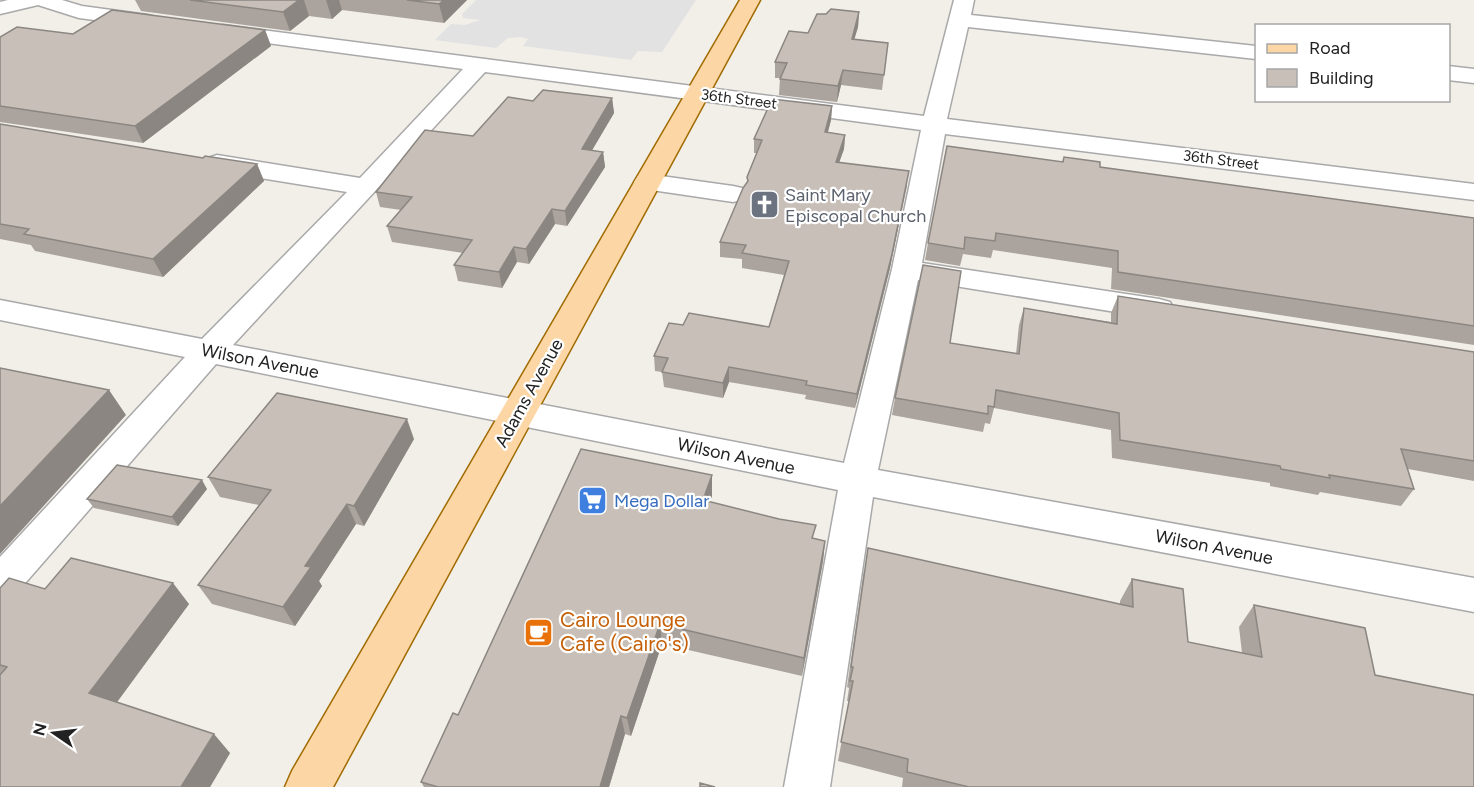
<svg xmlns="http://www.w3.org/2000/svg" width="1474" height="787" viewBox="0 0 1474 787" font-family="Figtree,sans-serif">
	<rect width="100%" height="100%" fill="#f2efe9"/>
	<!-- parking -->
	<polygon fill="#e2e2e2" points="476,0 696,0 662,52 638,51 631,60 523,46 528,39 521,37 508,38 496,48 435,40 451,24 465,25 480,20 463,18 462,14"/>
	<g fill="none" stroke-linecap="round" stroke-linejoin="round">
		<defs>
			<g id="minor">
				<polygon points="8,0 62,0 82,6 148,15 155,17 158,21 155,25 148,27 79,18 38,5 0,14 0,2"/>
				<path d="M954 0H974L971 15 1256 46V59L968 27 947 119 1474 184V200L945 134 922 263 1159 299 1170 302 1174 309 1170 316 1159 319 918 280 878 470 1474 578V612L873 497 830 787H784L838 490 216 364 14 596 0 601V557L185 357 0 320V300L202 339 347 192 217 171 208 168 204 163 208 158 217 155 360 178 463 69 223 37 216 35 212 31 216 27 223 25 924 116ZM485 72 921 130 892 269 844 463 233 345Z"/>
				<polygon points="1448,66 1474,69 1474,83 1448,80"/>
				<polygon points="647,174 733,186 742,188 746,194 742,200 733,202 638,188 634,182 638,176"/>
			</g>
			<polygon id="major" points="740,0 760,0 333,787 285,787 292,771"/>
		</defs>
		<!-- minor casing -->
		<use href="#minor" stroke="#a9a9a9" stroke-width="3"/>
		<!-- major casing -->
		<use href="#major" stroke="#a06b00" stroke-width="3"/>
		<!-- minor -->
		<use href="#minor" fill="#fff" fill-rule="evenodd"/>
		<!-- major -->
		<use href="#major" fill="#fcd6a4" fill-rule="evenodd"/>
	</g>
	<!-- wall -->
	<g fill="#aba49e">
		<polygon points="135,0 467,0 444,23 342,10 332,19 309,16 290,31 141,11"/>
		<polygon points="859,12 858,27 854,39 888,43 882,90 841,85 837,102 779,95 780,78 775,78 775,62 808,33 826,14"/>
		<polygon points="265,30 271,46 143,143 0,122 0,37 73,34"/>
		<polygon points="612,98 614,113 592,150 603,152 605,167 567,226 555,224 529,264 517,262 502,288 458,281 454,265 463,253 392,242 387,226 401,210 380,207 376,192 533,101"/>
		<polygon points="832,106 831,120 828,132 845,135 844,149 839,163 907,186 890,268 855,408 805,399 806,395 729,382 723,398 664,387 662,372 655,371 654,356 683,325 769,327 784,275 742,268 742,259 720,257 720,242 747,182 747,177 757,153 754,153 754,139"/>
		<polygon points="0,124 203,158 257,164 264,181 163,277 35,251 31,245 0,239"/>
		<polygon points="1064,157 1100,167 1474,218 1474,345 1111,289 1112,268 993,250 991,258 963,254 960,266 925,260 928,243 1062,162"/>
		<polygon points="1118,296 1474,352 1474,481 1408,469 1414,489 1401,506 1320,492 1318,495 1270,486 1270,483 1112,458 1111,430 994,408 990,424 985,423 983,432 892,415 895,398 950,343 1016,354 1019,325 1024,308 1111,322 1111,313"/>
		<polygon points="414,439 364,526 356,524 319,581 322,586 295,626 212,604 198,585 259,505 220,497 208,477"/>
		<polygon points="712,475 712,496 710,502 814,538 825,541 823,561 802,676 662,644 631,736 625,734 609,787 424,787 421,782"/>
		<polygon points="207,489 178,526 94,508 87,499"/>
		<polygon points="864,570 1120,604 1120,601 1132,579 1188,642 1242,653 1239,627 1254,605 1375,675 1474,787 902,787 903,778 838,761 849,701 847,701 849,688 847,687"/>
		<polygon points="0,588 45,589 189,604 117,702 230,753 210,787 0,787"/>
	</g>
	<!-- shaded-wall -->
	<g fill="#8b8681">
		<polygon points="299,0 304,0 309,16 290,31 283,12"/>
		<polygon points="326,0 339,0 342,10 332,19"/>
		<polygon points="444,0 467,0 444,23 439,4"/>
		<polygon points="859,12 858,27 850,54 852,39"/>
		<polygon points="265,30 271,46 143,143 135,126"/>
		<polygon points="843,70 841,85 837,102 838,86"/>
		<polygon points="612,98 614,113 584,164 582,149"/>
		<polygon points="832,106 831,120 824,146 825,132"/>
		<polygon points="845,135 844,149 834,176 836,162"/>
		<polygon points="603,152 605,167 567,226 565,211"/>
		<polygon points="257,164 264,181 163,277 153,259"/>
		<polygon points="909,171 890,268 855,408 857,394"/>
		<polygon points="552,209 555,224 529,264 526,249"/>
		<polygon points="514,247 517,262 502,288 499,272"/>
		<polygon points="729,367 729,382 723,398 723,383"/>
		<polygon points="109,390 126,415 0,554 0,506"/>
		<polygon points="407,419 414,439 364,526 354,506"/>
		<polygon points="712,475 712,496 704,521 703,500"/>
		<polygon points="202,480 207,489 178,526 172,517"/>
		<polygon points="347,504 356,524 319,581 322,586 295,626 283,607 305,566"/>
		<polygon points="825,541 823,561 802,676 804,658"/>
		<polygon points="173,583 189,604 109,713 89,693"/>
		<polygon points="660,624 662,644 631,736 627,718"/>
		<polygon points="621,716 625,734 609,787 600,787"/>
		<polygon points="214,734 230,753 210,787 181,787"/>
	</g>
	<!-- building -->
	<g fill="#c7bfb8" stroke="#8b8681" stroke-width="1.5">
		<polygon points="190,0 299,0 283,12"/>
		<polygon points="407,0 444,0 439,4"/>
		<polygon points="831,9 859,12 852,39 888,43 884,75 843,70 838,86 780,79 787,63 775,62 789,31 808,33 817,14 826,14"/>
		<polygon points="112,10 265,30 135,126 0,106 0,37 17,27 73,34"/>
		<polygon points="543,90 612,98 582,149 603,152 565,211 552,209 526,249 514,247 499,272 454,265 472,240 387,226 412,197 376,192 425,130 473,136 508,97 533,101"/>
		<polygon points="772,99 832,106 825,132 845,135 836,162 909,171 892,254 857,394 806,385 807,381 729,367 723,383 662,372 668,358 654,356 669,323 683,325 689,313 769,327 789,261 742,253 746,245 720,242 743,188 748,181 747,177 762,140 754,139"/>
		<polygon points="0,124 203,158 205,156 257,164 153,259 24,234 29,229 0,224"/>
		<polygon points="947,146 1063,162 1064,157 1100,162 1100,167 1474,218 1474,326 1118,272 1118,251 996,233 995,241 965,237 964,249 928,243"/>
		<polygon points="923,265 961,271 950,343 1019,354 1024,308 1117,324 1118,296 1474,352 1474,461 1401,449 1414,489 1329,475 1330,478 1281,469 1280,466 1120,440 1119,413 996,390 994,407 988,406 988,414 895,398"/>
		<polygon points="0,368 109,390 0,506"/>
		<polygon points="277,393 407,419 354,506 347,504 305,566 311,567 283,607 198,585 271,490 208,477"/>
		<polygon points="581,449 712,475 703,500 779,519 816,525 812,538 825,541 804,658 660,624 627,718 621,716 600,787 438,787 421,782 453,713 458,715"/>
		<polygon points="117,465 202,480 172,517 87,499"/>
		<polygon points="868,548 1133,607 1132,579 1183,589 1188,642 1262,657 1254,605 1365,628 1375,675 1474,695 1474,787 969,787 907,772 908,759 841,742 853,681 850,681 853,667 851,667"/>
		<polygon points="71,558 173,583 89,693 214,734 181,787 0,787 0,675 7,667 0,665 0,588 9,578 45,589"/>
		<polygon points="700,783 715,787 700,787"/>
	</g>
	<!-- icons -->
	<defs>
		<symbol id="church-square" viewBox="-11 -11 22 22"><rect x="-9" y="-9" width="18" height="18" rx="4" fill="#6b7280" stroke="#fff"/><path d="M-1.2-6h2.4v3.5h3.3v2.4h-3.3V6h-2.4V-.1h-3.3v-2.4h3.3Z" fill="#fff"/></symbol>
		<symbol id="supermarket-square" viewBox="-11 -11 22 22"><rect x="-9" y="-9" width="18" height="18" rx="4" fill="#3f7fe0" stroke="#fff"/><path d="M-6-5.5h2.5l.6 2H6L4.5 2H-2.5L-4.4-4H-6ZM-1.5 3.2a1.3 1.3 0 1 0 .1 0ZM3 3.2a1.3 1.3 0 1 0 .1 0Z" fill="#fff"/></symbol>
		<symbol id="cafe-square" viewBox="-11 -11 22 22"><rect x="-9" y="-9" width="18" height="18" rx="4" fill="#e8710a" stroke="#fff"/><path d="M-5.5-4.5H6V0H3Q3 3.5 0 3.5H-2.5Q-5.5 3.5-5.5 0ZM3-3.2v2h1.7v-2ZM-6 4.5H4V6H-6Z" fill="#fff"/></symbol>
	</defs>
	<g fill-rule="evenodd">
		<use href="#church-square" x="748" y="188" width="33" height="33"/>
		<use href="#supermarket-square" x="576" y="484" width="33" height="33"/>
		<use href="#cafe-square" x="522" y="616" width="33" height="33"/>
	</g>
	<g text-anchor="middle" stroke-width="4.5" stroke-linejoin="round" paint-order="stroke">
		<!-- far-street labels -->
		<g font-size="15" fill="#222" stroke="#fff">
			<text transform="translate(739 99) rotate(7)" y="5">36th Street</text>
			<text transform="translate(1221 160) rotate(7)" y="5">36th Street</text>
		</g>
		<!-- worship labels -->
		<g font-size="18" fill="#5b616d" stroke="#fff" text-anchor="start">
			<text x="785" y="201">Saint Mary<tspan x="785" dy="21">Episcopal Church</tspan></text>
		</g>
		<!-- street labels -->
		<g font-size="18" fill="#222" stroke="#fff">
			<text transform="translate(260 361) rotate(11)" y="6">Wilson Avenue</text>
			<text transform="translate(529 393) rotate(-61)" y="6">Adams Avenue</text>
			<text transform="translate(736 456) rotate(12)" y="6">Wilson Avenue</text>
			<text transform="translate(1214 547) rotate(11)" y="6">Wilson Avenue</text>
		</g>
		<!-- shop labels -->
		<g font-size="18" fill="#366cbe" stroke="#fff" text-anchor="start">
			<text x="614" y="507">Mega Dollar</text>
		</g>
		<!-- near-food labels -->
		<g font-size="21" fill="#c56008" stroke="#fff" text-anchor="start">
			<text x="560" y="627">Cairo Lounge<tspan x="560" dy="24">Cafe (Cairo's)</tspan></text>
		</g>
	</g>
	<!-- legend -->
	<rect x="1255" y="24" width="195" height="78" fill="#ffffff" stroke="#a7a7a7" stroke-width="1.5"/>
	<rect x="1267" y="44" width="30" height="9" fill="#fcd6a4" stroke="#a7a7a7" stroke-width="1.5"/>
	<text x="1309" y="54" font-size="18" fill="#222222">Road</text>
	<rect x="1267" y="69" width="30" height="18" fill="#c7bfb8" stroke="#a7a7a7" stroke-width="1.5"/>
	<text x="1309" y="84" font-size="18" fill="#222222">Building</text>
	<!-- north arrow -->
	<g transform="translate(54 733) rotate(284)" stroke="#ffffff" stroke-width="4.5" paint-order="stroke">
	<path d="M0-4.5L10 22L0 15L-10 22Z" fill="#222222"/>
	<text y="-9" font-size="16" font-weight="bold" text-anchor="middle" fill="#222222">N</text>
	</g>
</svg>
